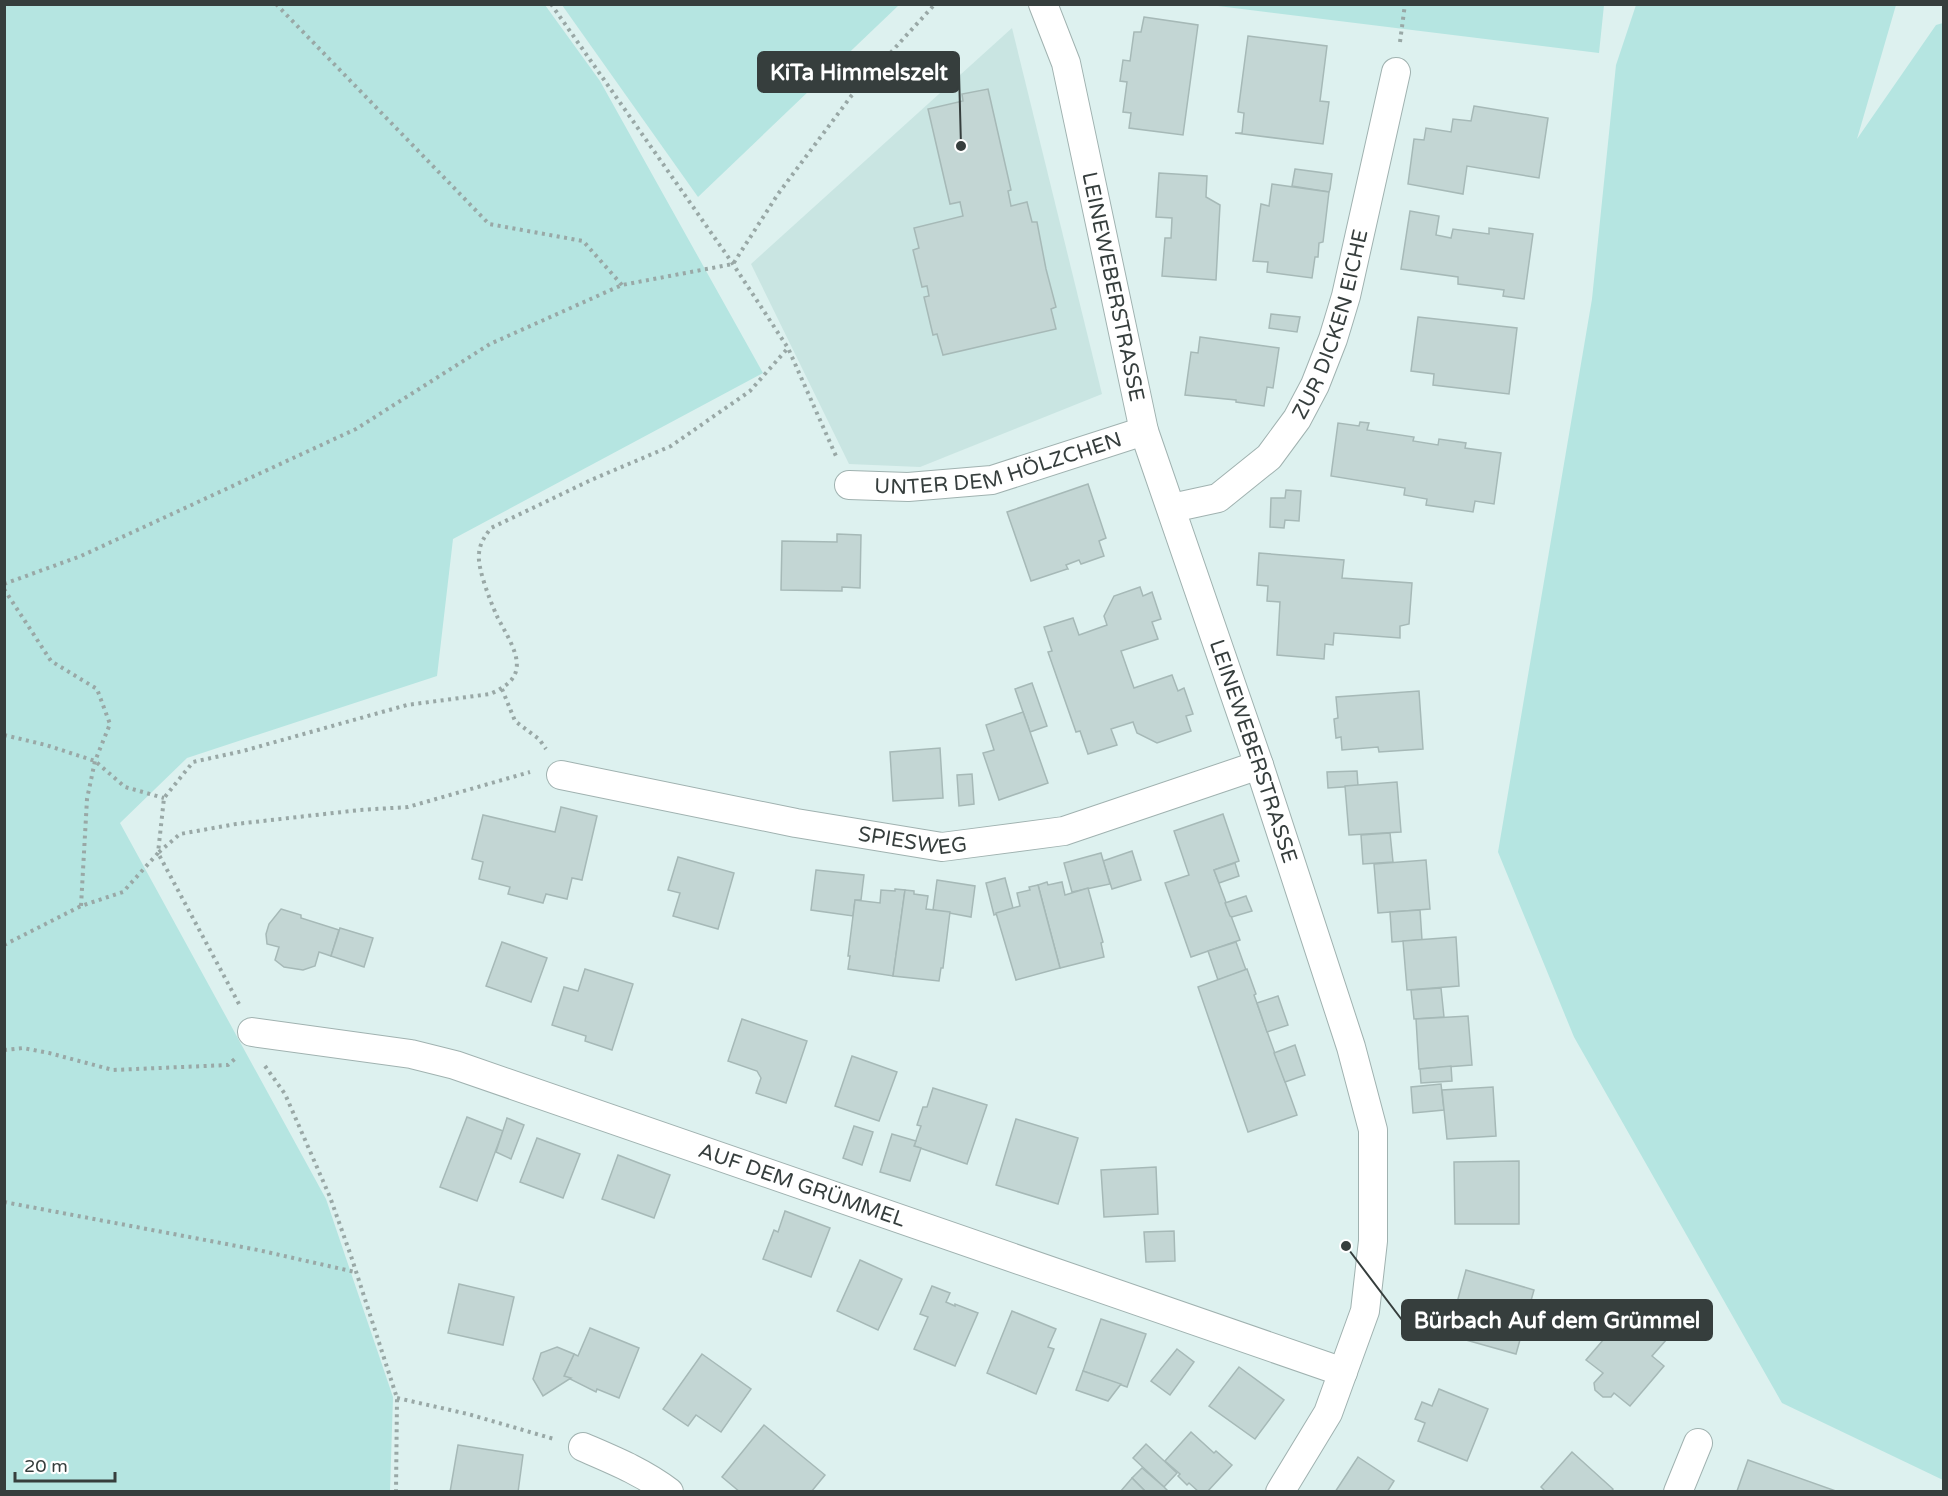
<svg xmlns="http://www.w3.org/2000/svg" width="1948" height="1496" viewBox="0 0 1948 1496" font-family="'Varela Round',sans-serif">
	<rect width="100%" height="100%" fill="#ddf1ef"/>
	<!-- built -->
	<polygon fill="#c9e5e2" points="1012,28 1102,394 920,467 849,464 751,264"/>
	<!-- green -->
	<g fill="#b5e5e1">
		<polygon points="5,4 545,5 600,81 763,373 453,539 437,676 187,758 120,823 326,1199 393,1397 390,1491 5,1491"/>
		<polygon points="562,5 899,5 698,197"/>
		<polygon points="1210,5 1604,5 1599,53"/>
		<polygon points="1636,5 1896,5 1857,139 1936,25 1943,23 1943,1480 1782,1403 1574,1037 1498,852 1592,299 1616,65"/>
	</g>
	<!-- building -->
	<g fill="#c3d6d4" stroke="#a6b9b7" stroke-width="1.5">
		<polygon points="1144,17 1198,25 1183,135 1129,128 1131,113 1123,112 1127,82 1120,81 1123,60 1130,61 1134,32 1141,32"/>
		<polygon points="1248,36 1327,46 1320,101 1329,102 1323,144 1235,133 1242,133 1244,113 1238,112"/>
		<polygon points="988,89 1011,190 1008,191 1011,206 1027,202 1032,222 1037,222 1046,269 1056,307 1051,309 1056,329 943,355 937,334 933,335 924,297 929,296 927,286 922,287 913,250 919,248 914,228 963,216 960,202 950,204 928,109 963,101 962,94"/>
		<polygon points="1474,106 1548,118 1539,178 1467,166 1463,194 1408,184 1414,139 1424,140 1426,128 1451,132 1453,119 1471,121"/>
		<polygon points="1295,169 1332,174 1330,189 1329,192 1292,186"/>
		<polygon points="1159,173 1207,176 1206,197 1220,205 1216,280 1162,276 1165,238 1171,238 1172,218 1156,217"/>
		<polygon points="1272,184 1329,192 1323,242 1319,243 1318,257 1315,257 1312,278 1267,272 1268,262 1253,261 1261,204 1269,206"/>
		<polygon points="1410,211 1439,216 1436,235 1451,238 1453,229 1489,234 1489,228 1533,234 1524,299 1503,296 1504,290 1458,284 1458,277 1401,269"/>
		<polygon points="1271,314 1300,317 1297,332 1269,328"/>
		<polygon points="1418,317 1517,328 1509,394 1433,385 1434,374 1411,371"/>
		<polygon points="1200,337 1279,348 1273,388 1267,387 1264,406 1236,402 1236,400 1185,395 1191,352 1198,353"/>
		<polygon points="1360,422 1369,423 1367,430 1414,437 1413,441 1438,445 1439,439 1466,443 1465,448 1501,453 1494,504 1475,501 1473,512 1426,505 1427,499 1404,495 1405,488 1331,476 1338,423 1359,426"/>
		<polygon points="1088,484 1106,538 1099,541 1104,556 1081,564 1079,560 1066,565 1068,569 1067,569 1031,581 1007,512"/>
		<polygon points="1286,490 1301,491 1299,521 1285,520 1284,528 1270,527 1271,498 1285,498"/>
		<polygon points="837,534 861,535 860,588 842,587 842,591 781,590 782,541 837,542"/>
		<polygon points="1259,553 1344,560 1342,578 1412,583 1409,624 1400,626 1400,638 1334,633 1333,645 1325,644 1324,659 1277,655 1280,602 1267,601 1268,586 1257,585"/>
		<polygon points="1140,587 1143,596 1152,592 1161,619 1152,622 1158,639 1121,651 1134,688 1172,675 1178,691 1184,688 1193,714 1186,716 1191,731 1157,743 1137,733 1133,722 1111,729 1117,745 1088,754 1080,731 1076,732 1048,652 1052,651 1044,627 1073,618 1079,635 1107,625 1104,616 1114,596"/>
		<polygon points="1032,683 1047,726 1030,732 1015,689"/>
		<polygon points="1419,691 1423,749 1379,752 1378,747 1342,750 1341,737 1336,738 1334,719 1338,718 1336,697"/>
		<polygon points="1023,712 1048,783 999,800 983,753 994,750 986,725"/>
		<polygon points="940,748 943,798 893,801 890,752"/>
		<polygon points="1357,771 1358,786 1328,788 1327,772"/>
		<polygon points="972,774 974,804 959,806 957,775"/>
		<polygon points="1397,782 1401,832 1349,835 1345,786"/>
		<polygon points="561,807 597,816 582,880 572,878 567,899 546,894 543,903 508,894 510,887 479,879 483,862 472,859 483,815 555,832"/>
		<polygon points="1223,814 1239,861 1214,870 1240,940 1191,957 1165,883 1189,875 1174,831"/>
		<polygon points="1390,833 1393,862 1363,864 1361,835"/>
		<polygon points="1132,851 1141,880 1112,889 1103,861"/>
		<polygon points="1101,853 1110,884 1072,892 1064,863"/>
		<polygon points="678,857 734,873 718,929 673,916 680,893 668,890"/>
		<polygon points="1426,860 1430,909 1378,913 1374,864"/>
		<polygon points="1235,863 1239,876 1219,883 1214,870"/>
		<polygon points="816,870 864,875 861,900 855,900 853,916 811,910"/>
		<polygon points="1005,878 1013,908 994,915 986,883"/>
		<polygon points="937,880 975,886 971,917 933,910"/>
		<polygon points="1047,882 1048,885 1062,882 1065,895 1088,888 1103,942 1101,943 1104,957 1060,968 1038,885"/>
		<polygon points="1038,885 1060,968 1016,980 996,913 1020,906 1017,893 1030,890 1029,887"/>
		<polygon points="895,889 905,890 893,976 848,969 850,956 848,956 855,900 880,903 881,890 895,891"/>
		<polygon points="905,890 914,891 914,894 928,896 926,909 950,912 943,968 941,968 939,981 893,976"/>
		<polygon points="1246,896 1252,911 1232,917 1230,916 1225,903"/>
		<polygon points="281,909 301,915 301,918 339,930 331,956 319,952 315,966 303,970 284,967 275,960 279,947 267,944 266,934 269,924"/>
		<polygon points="1420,910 1422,940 1392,942 1390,912"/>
		<polygon points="340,928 373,938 364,967 331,956"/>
		<polygon points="1456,937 1459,986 1407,990 1403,941"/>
		<polygon points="502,942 547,958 531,1002 486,986"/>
		<polygon points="1236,942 1246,970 1218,980 1208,951"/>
		<polygon points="585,969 633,984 612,1050 585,1041 586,1036 552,1025 564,987 578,991"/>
		<polygon points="1247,969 1256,994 1254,995 1297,1115 1248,1132 1198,987"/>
		<polygon points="1441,988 1444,1017 1414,1019 1411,990"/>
		<polygon points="1278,996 1288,1025 1267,1032 1257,1003"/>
		<polygon points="1468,1016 1472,1065 1419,1069 1416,1019"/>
		<polygon points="742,1019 807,1041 786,1103 756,1093 761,1078 757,1071 728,1061"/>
		<polygon points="1295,1045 1305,1075 1285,1082 1274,1053"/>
		<polygon points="852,1056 897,1072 879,1121 835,1106"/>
		<polygon points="1451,1066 1452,1081 1421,1083 1420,1069"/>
		<polygon points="1441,1084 1444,1110 1413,1113 1411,1087"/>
		<polygon points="1493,1087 1496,1136 1447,1139 1442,1090"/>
		<polygon points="933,1088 987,1105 967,1164 914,1146 921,1126 917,1125 923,1107 927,1107"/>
		<polygon points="467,1117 503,1131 477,1201 440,1187"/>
		<polygon points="507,1118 524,1125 511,1159 496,1152"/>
		<polygon points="1016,1119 1078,1138 1058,1204 996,1185"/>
		<polygon points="854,1126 873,1132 862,1165 843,1158"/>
		<polygon points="892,1134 916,1141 914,1146 921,1148 910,1181 880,1172"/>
		<polygon points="537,1138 580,1154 563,1198 520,1182"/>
		<polygon points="618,1155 670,1175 654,1218 602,1199"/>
		<polygon points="1519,1161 1519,1224 1455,1224 1454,1162"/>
		<polygon points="1156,1167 1158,1214 1104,1217 1101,1170"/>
		<polygon points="785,1211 830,1228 811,1277 763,1259 774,1230 778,1232"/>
		<polygon points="1174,1231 1175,1261 1146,1262 1144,1232"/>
		<polygon points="860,1260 902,1279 878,1330 837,1311"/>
		<polygon points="1466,1270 1534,1290 1516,1354 1448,1335"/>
		<polygon points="459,1284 514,1297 503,1345 448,1333"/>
		<polygon points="932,1286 950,1293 946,1302 955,1306 955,1304 978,1313 955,1366 914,1349 928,1317 920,1314"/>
		<polygon points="1639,1302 1674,1331 1652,1356 1664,1366 1630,1406 1614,1393 1611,1397 1603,1397 1595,1390 1594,1383 1603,1373 1586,1360 1616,1325 1618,1327"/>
		<polygon points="1012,1311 1056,1329 1048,1347 1054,1349 1036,1394 987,1373"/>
		<polygon points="1101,1319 1146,1334 1127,1387 1083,1371"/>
		<polygon points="590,1328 639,1348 619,1398 597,1389 596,1392 564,1376 574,1354 578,1356"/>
		<polygon points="557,1347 574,1354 564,1376 571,1378 543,1396 533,1379 541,1353"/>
		<polygon points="1177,1349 1194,1362 1170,1395 1151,1381"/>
		<polygon points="702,1354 751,1389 721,1432 696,1415 688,1426 663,1409"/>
		<polygon points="1239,1367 1284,1400 1255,1439 1209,1406"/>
		<polygon points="1083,1371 1121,1384 1108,1401 1076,1390"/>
		<polygon points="1439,1389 1488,1409 1467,1461 1418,1441 1425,1423 1415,1419 1422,1402 1432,1406"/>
		<polygon points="764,1425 825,1475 811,1492 740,1492 722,1477"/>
		<polygon points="1191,1432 1214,1453 1216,1451 1232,1465 1207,1492 1199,1492 1189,1483 1187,1485 1178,1476 1180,1474 1165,1461"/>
		<polygon points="1146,1444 1177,1473 1164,1487 1133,1458"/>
		<polygon points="458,1445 523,1455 518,1492 450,1492"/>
		<polygon points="1572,1452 1613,1489 1611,1492 1546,1492 1541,1487"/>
		<polygon points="1358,1457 1394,1481 1387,1492 1335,1492"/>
		<polygon points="1748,1460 1836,1491 1835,1492 1737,1491"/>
		<polygon points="1142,1468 1164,1487 1169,1492 1146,1492 1132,1478"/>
		<polygon points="1132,1478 1146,1492 1120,1492"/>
	</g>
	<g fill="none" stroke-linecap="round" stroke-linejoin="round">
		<defs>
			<g id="street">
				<path id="s1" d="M1043 4 1066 63 1144 431 1259 765 1351 1047 1373 1130V1241L1365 1311 1328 1413 1280 1492"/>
				<path id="s2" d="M849 485 908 487 992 480 1144 431"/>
				<path id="s3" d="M1172 508 1218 498 1269 457 1297 419 1315 385 1333 339 1346 296 1396 72"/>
				<path id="s4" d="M561 775 796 823 942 847 1064 831 1259 765"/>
				<path id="s5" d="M252 1032 411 1054 455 1065 1343 1372"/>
				<path d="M583 1447C613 1460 643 1472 669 1492"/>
				<polyline points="1678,1492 1698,1443"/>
			</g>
		</defs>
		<!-- street casing -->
		<use href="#street" stroke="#a0b2b0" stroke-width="30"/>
		<!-- path -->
		<g stroke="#99a8a6" stroke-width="4" stroke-dasharray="3 4.5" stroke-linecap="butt">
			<polyline points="276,4 489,224 583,241 622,285"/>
			<polyline points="551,4 733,264 788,348 836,456"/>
			<polyline points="1400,42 1405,4"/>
			<polyline points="4,584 81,556 356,429 490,344 622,285 733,264 778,194 852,95 935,4"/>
			<polyline points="4,589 51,661 97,689 110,724 95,761 87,799 81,906"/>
			<polyline points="502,689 515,721 539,739 546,749"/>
			<polyline points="4,735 46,745 95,761 125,787 164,798"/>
			<path d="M4 945 81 906 123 892 158 853 164 798 193 762 243 751 407 705 490 694C499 690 511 684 515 674 523 656 503 630 496 614 490 600 477 568 479 553 480 543 485 536 491 528L591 480 671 446 750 391 788 348"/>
			<polyline points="239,1004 158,853 180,834 236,824 360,810 408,807 530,772"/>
			<polyline points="4,1050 23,1048 49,1053 113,1070 228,1065 236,1058"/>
			<polyline points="265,1066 285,1094 330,1197 351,1256 397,1398 396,1492"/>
			<polyline points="4,1202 258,1250 355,1272"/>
			<polyline points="397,1398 468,1414 554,1439"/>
		</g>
		<!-- street -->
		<use href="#street" stroke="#fff" stroke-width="28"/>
	</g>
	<g text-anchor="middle" stroke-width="6" stroke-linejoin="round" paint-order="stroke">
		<!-- street labels -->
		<g font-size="21" fill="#363e3d" stroke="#fff">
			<text dy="7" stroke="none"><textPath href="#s1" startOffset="292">LEINEWEBERSTRASSE</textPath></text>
			<text dy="7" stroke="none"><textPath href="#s3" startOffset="261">ZUR DICKEN EICHE</textPath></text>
			<text dy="7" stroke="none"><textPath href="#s2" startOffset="152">UNTER DEM HÖLZCHEN</textPath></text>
			<text dy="7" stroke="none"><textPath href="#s1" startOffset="778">LEINEWEBERSTRASSE</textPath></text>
			<text dy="7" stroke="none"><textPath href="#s4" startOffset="358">SPIESWEG</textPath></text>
			<text dy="7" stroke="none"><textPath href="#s5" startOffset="573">AUF DEM GRÜMMEL</textPath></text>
		</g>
	</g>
	<!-- callouts -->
	<path fill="none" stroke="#363e3d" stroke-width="2" d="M961 146L959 72M1346 1246L1402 1320"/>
	<g fill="#363e3d" stroke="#fff" stroke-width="2">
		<circle cx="961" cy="146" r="6"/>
		<circle cx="1346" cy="1246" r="6"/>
	</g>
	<g fill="#363e3d" stroke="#363e3d" stroke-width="2">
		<rect x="758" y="52" width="201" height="40" rx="6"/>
		<rect x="1402" y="1300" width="310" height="40" rx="6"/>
	</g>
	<g font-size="22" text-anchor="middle" font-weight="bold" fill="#fff">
		<text x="859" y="80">KiTa Himmelszelt</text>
		<text x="1557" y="1328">Bürbach Auf dem Grümmel</text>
	</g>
	<!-- border -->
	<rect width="1948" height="1496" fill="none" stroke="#363e3d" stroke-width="12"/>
	<!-- scale -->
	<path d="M15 1472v9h100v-9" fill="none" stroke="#363e3d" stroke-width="3"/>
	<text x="24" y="1472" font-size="18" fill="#363e3d" stroke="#ffffff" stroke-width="4.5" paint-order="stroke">20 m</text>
</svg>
